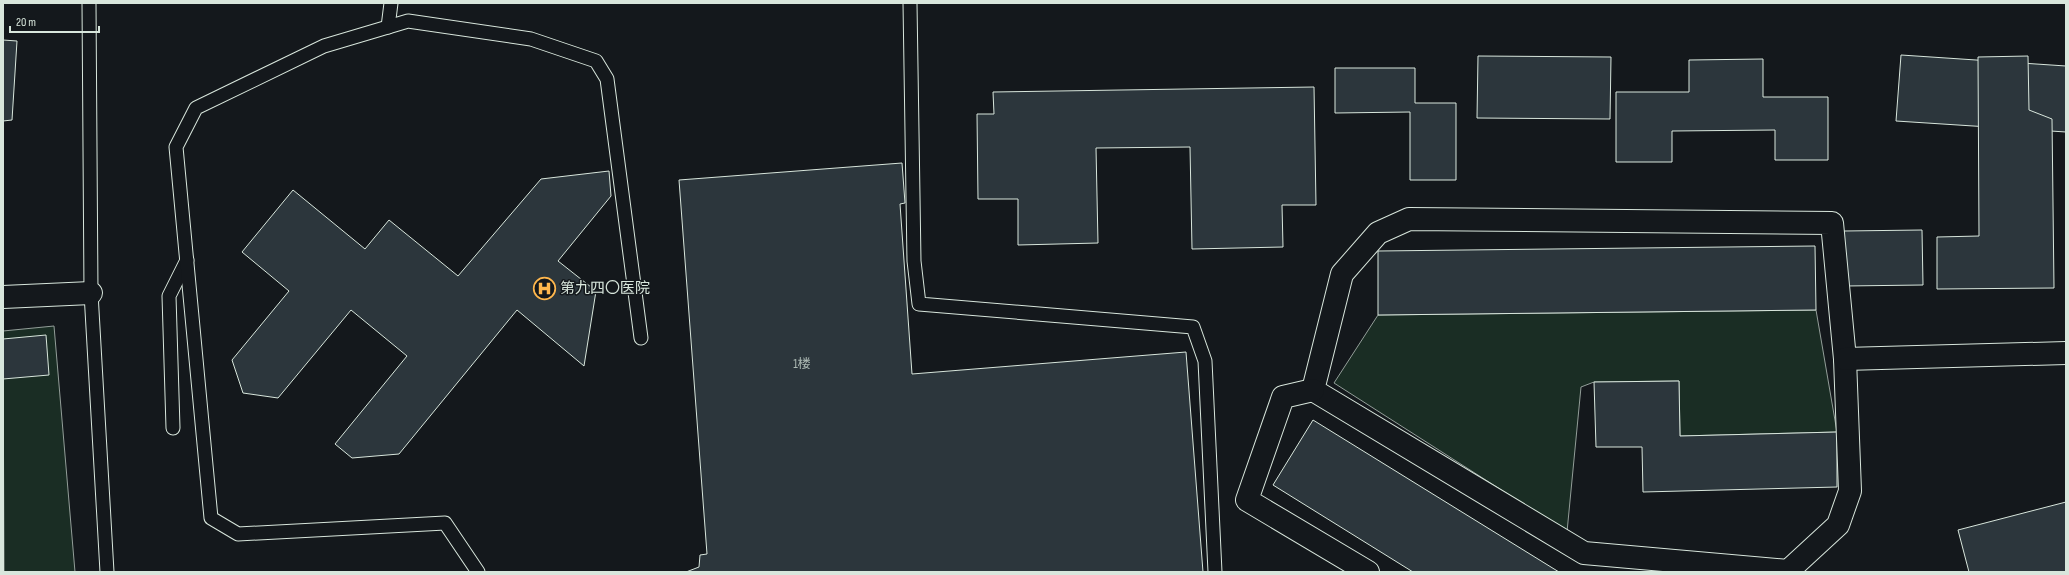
<svg xmlns="http://www.w3.org/2000/svg" width="2069" height="575" viewBox="0 0 2069 575" font-family="'Sofia Sans Condensed','Noto Sans SC',sans-serif">
	<rect width="100%" height="100%" fill="#14181c"/>
	<!-- green -->
	<g fill="#1a2d24" stroke="#939e99">
		<polygon points="1816,310 1837,432 1680,436 1679,381 1594,382 1581,387 1567,532 1334,383 1378,315"/>
		<polygon points="54,326 75,572 4,572 3,331"/>
	</g>
	<!-- building -->
	<g fill="#2c363c" stroke="#d8e6dc">
		<polygon points="3,40 17,41 12,120 3,121"/>
		<polygon points="1901,55 2066,66 2066,132 1896,121"/>
		<polygon points="1478,56 1611,57 1610,119 1477,118"/>
		<polygon points="2028,56 2029,110 2052,119 2054,288 1937,289 1937,237 1979,236 1978,57"/>
		<polygon points="1763,59 1763,97 1828,97 1828,160 1775,160 1775,130 1672,131 1672,162 1616,162 1616,92 1689,92 1689,60"/>
		<polygon points="1335,68 1415,68 1415,103 1456,103 1456,180 1410,180 1410,112 1335,113"/>
		<polygon points="1314,87 1316,205 1282,205 1283,247 1192,249 1190,147 1096,148 1098,243 1018,245 1018,199 978,199 977,114 994,114 993,92"/>
		<polygon points="902,163 905,203 900,204 912,374 1186,352 1203,572 686,572 699,567 700,555 707,554 679,180"/>
		<polygon points="609,171 611,196 558,261 596,291 584,366 517,310 399,454 352,458 335,444 407,356 351,310 278,398 243,393 232,360 289,291 242,252 293,190 365,249 389,220 458,276 541,179"/>
		<polygon points="1922,230 1923,285 1845,286 1844,231"/>
		<polygon points="1815,246 1816,310 1378,315 1378,251"/>
		<polygon points="46,335 49,375 3,379 3,339"/>
		<polygon points="1679,381 1680,436 1837,432 1837,487 1643,492 1642,447 1596,447 1594,382"/>
		<polygon points="1313,420 1559,572 1413,572 1273,485"/>
		<polygon points="2066,502 2066,572 1969,572 1958,530"/>
	</g>
	<g fill="none" stroke-linecap="round" stroke-linejoin="round">
		<defs>
			<g id="lane">
				<polyline points="89,3 91,293 107,572"/>
				<polyline points="910,3 914,261 919,304 1193,327 1205,361 1215,572"/>
				<polyline points="388,27 391,3"/>
				<polyline points="173,428 169,296 187,260"/>
				<polyline points="478,572 445,523 238,534 211,518 176,147 196,108 324,46 408,21 531,39 596,61 607,79 641,338"/>
			</g>
			<g id="street">
				<polygon points="1409,219 1832,223 1845,359 1850,491 1838,525 1788,571 1584,553 1313,390 1342,274 1378,233"/>
				<polyline points="3,297 91,293"/>
				<polyline points="1845,359 2066,353"/>
				<polyline points="1313,390 1283,397 1247,500 1368,572"/>
			</g>
		</defs>
		<!-- lane casing -->
		<use href="#lane" stroke="#d8e6dc" stroke-width="15"/>
		<!-- street casing -->
		<use href="#street" stroke="#d8e6dc" stroke-width="24"/>
		<!-- lane -->
		<use href="#lane" stroke="#14181c" stroke-width="13"/>
		<!-- street -->
		<use href="#street" stroke="#14181c" stroke-width="22"/>
	</g>
	<!-- icons -->
	<defs>
		<symbol id="hospital-ring" viewBox="-11 -11 22 22"><circle r="9.5" fill="#14181c" stroke="#ffb74d" stroke-width="1.5"/><path d="M-5-5h3v3.5h4V-5h3V5h-3V1.5h-4V5h-3Z" fill="#ffb74d"/></symbol>
	</defs>
	<g fill-rule="evenodd">
		<use href="#hospital-ring" x="532" y="276" width="25" height="25"/>
	</g>
	<g text-anchor="middle" stroke-width="3" stroke-linejoin="round" paint-order="stroke">
		<!-- number labels -->
		<g font-size="13" fill="#adbab4">
			<text x="802" y="368">1楼</text>
		</g>
		<!-- poi labels -->
		<g font-size="15" fill="#d8e6dc" stroke="#14181c" text-anchor="start">
			<text x="560" y="293">第九四〇医院</text>
		</g>
	</g>
	<!-- border -->
	<rect width="2069" height="575" fill="none" stroke="#d8e6dc" stroke-width="8"/>
	<!-- scale -->
	<path d="M10 26v6h89v-6" fill="none" stroke="#d8e6dc" stroke-width="2"/>
	<text x="16" y="26" font-size="12" fill="#d8e6dc" stroke="#14181c" stroke-width="3" paint-order="stroke">20 m</text>
</svg>
